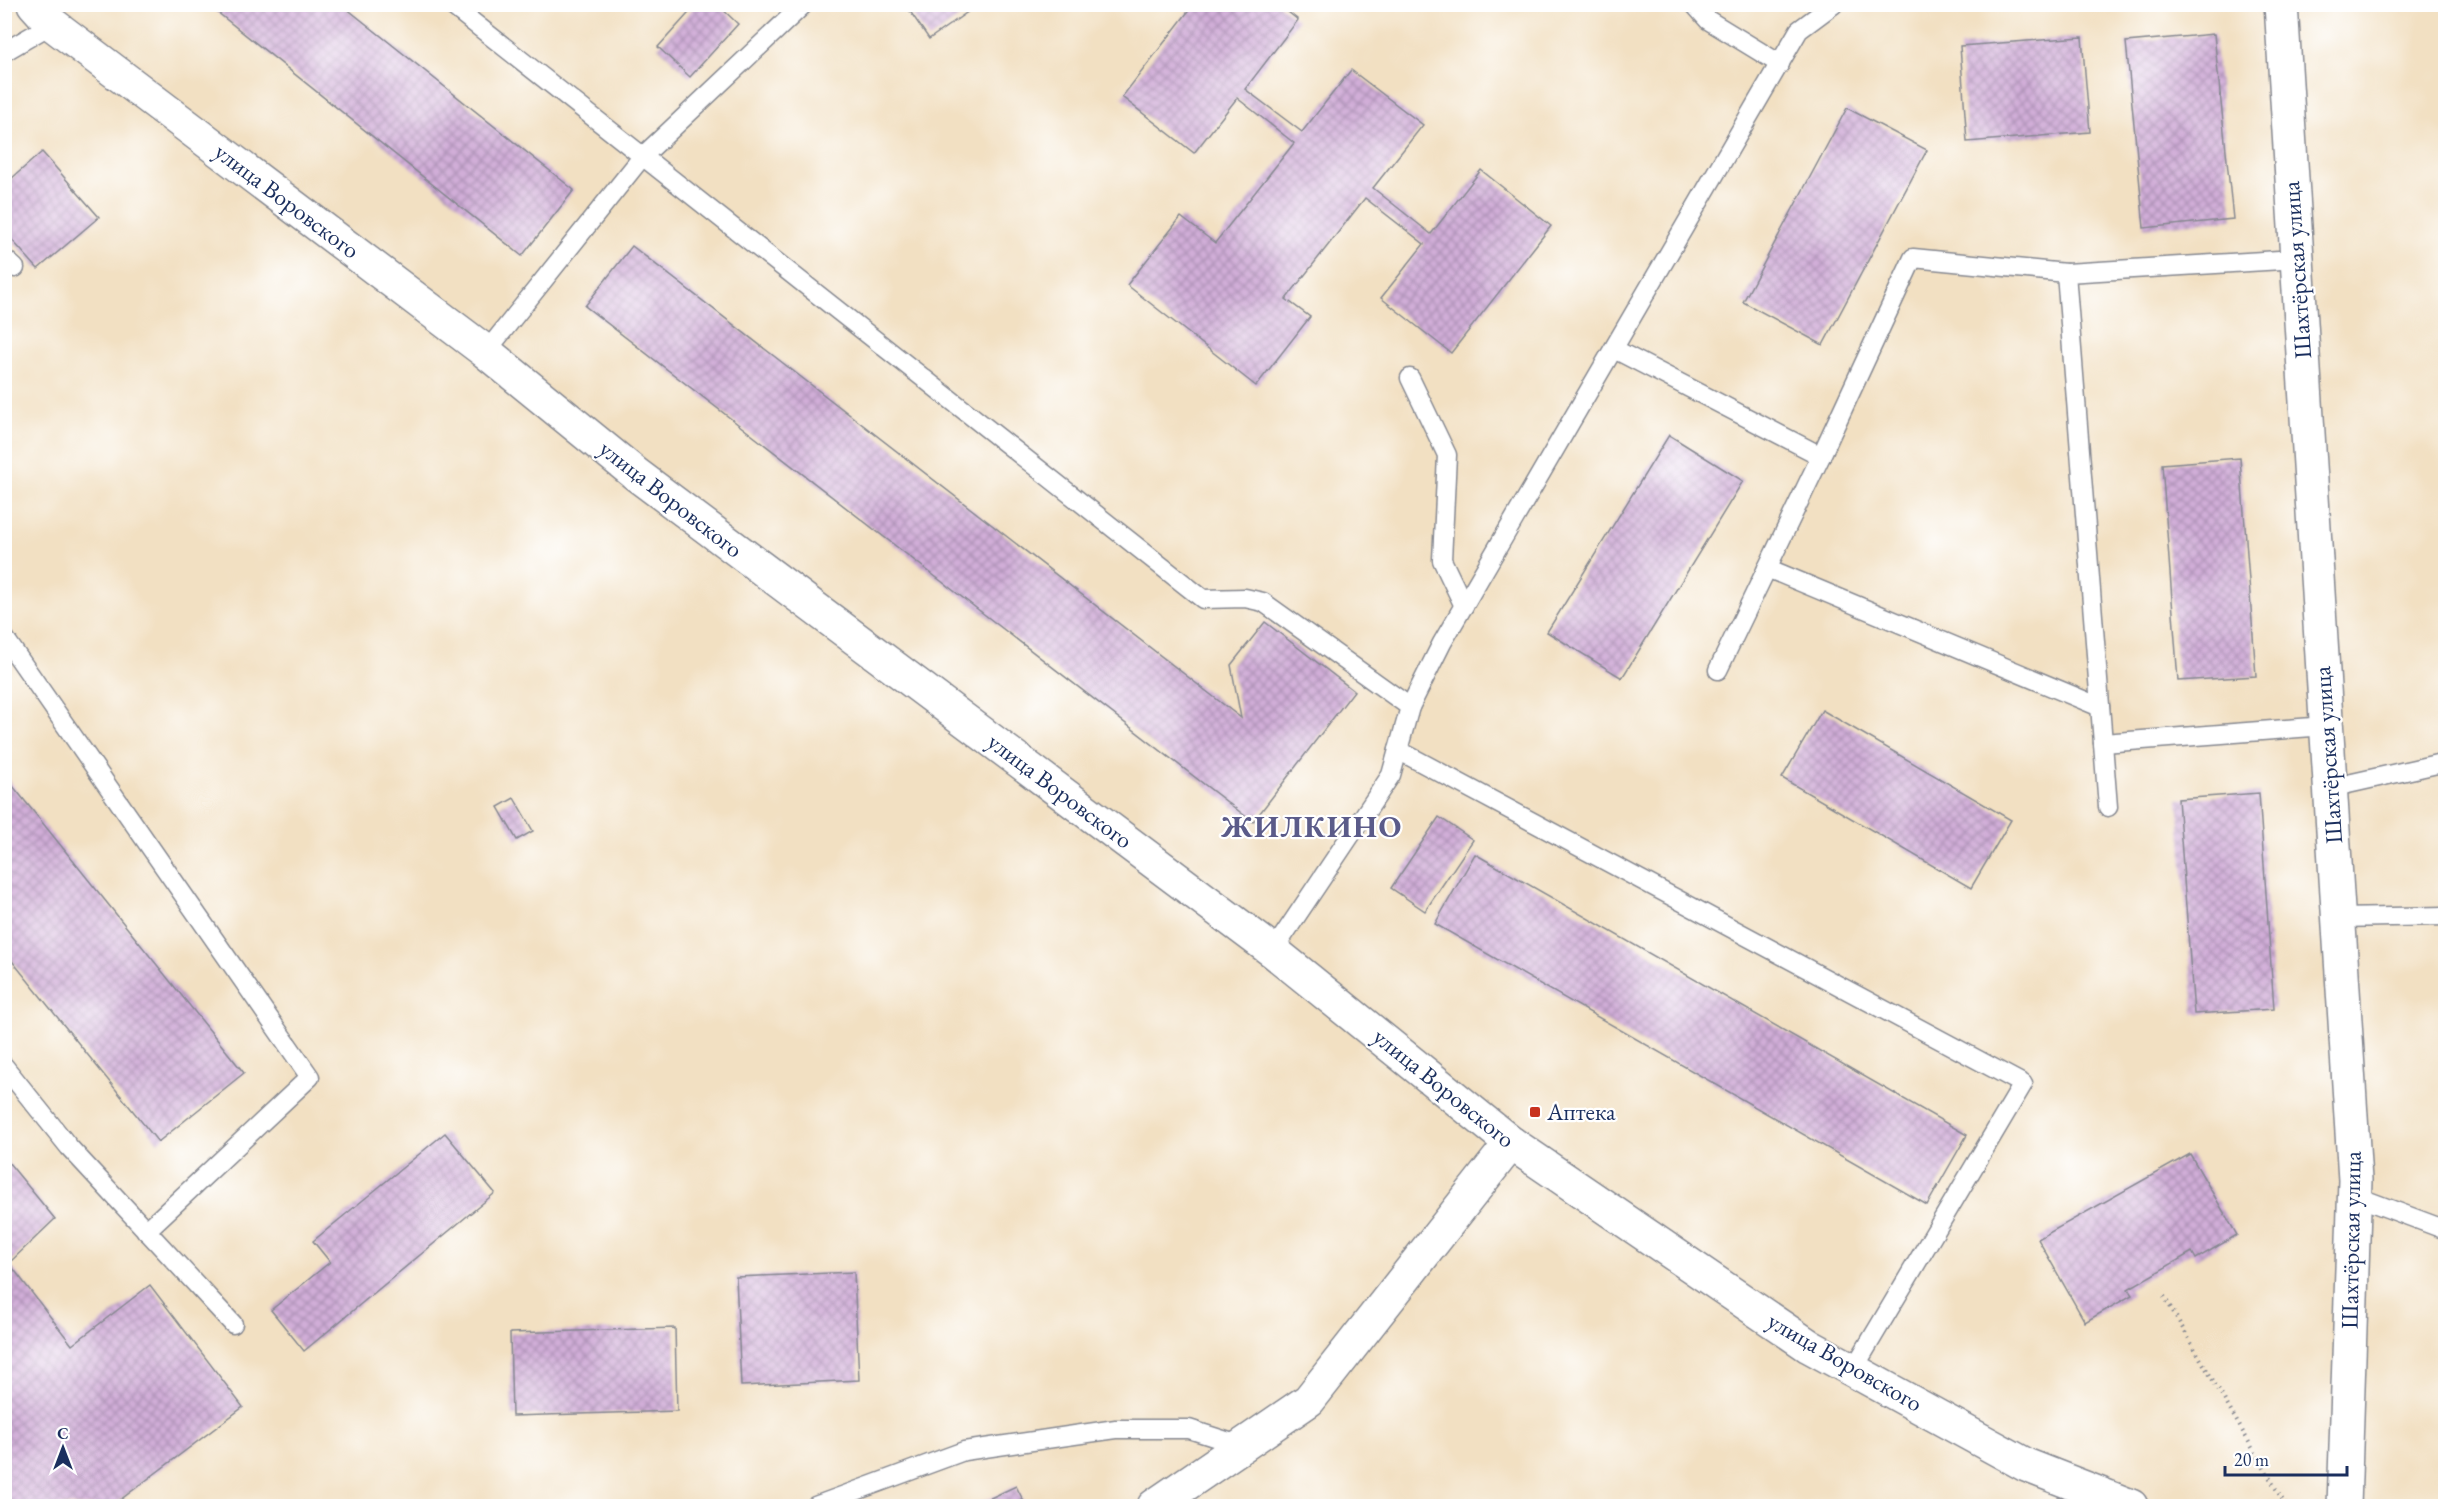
<svg xmlns="http://www.w3.org/2000/svg" width="2450" height="1511" viewBox="0 0 2450 1511" font-family="'EB Garamond',serif">
	<defs>
		<pattern id="building-cross-hatch" width="8" height="8" patternUnits="userSpaceOnUse" patternTransform="scale(1.5)"><rect width="8" height="8" fill="#d1aed8"/><path d="M0 0l8 8M0 8l8-8" fill="none" stroke="#a98eb2"/></pattern>
	</defs>
	<rect width="100%" height="100%" fill="#fff"/>
	<filter id="ink" filterUnits="userSpaceOnUse"><feTurbulence type="fractalNoise" baseFrequency=".0167" numOctaves="2"/><feDisplacementMap in="SourceGraphic" scale="12" xChannelSelector="R" yChannelSelector="G"/><feConvolveMatrix kernelMatrix="1 2 1 2 8 2 1 2 1" color-interpolation-filters="sRGB"/></filter>
	<filter id="wash" filterUnits="userSpaceOnUse"><feTurbulence type="fractalNoise" baseFrequency=".008" numOctaves="4" result="noise"/><feDisplacementMap in="SourceGraphic" scale="24" xChannelSelector="R" yChannelSelector="G"/><feGaussianBlur stdDeviation="1.35" result="paint"/><feColorMatrix in="noise" values="0 0 0 0 0 0 0 0 0 0 0 0 0 0 0 0 0 1.4 0 .05"/><feComposite in="paint" operator="in"/></filter>
	<g filter="url(#wash)">
		<rect width="100%" height="100%" fill="#f2e0c2"/>
		<g id="blocks">
			<!-- building -->
			<g fill="url(#building-cross-hatch)">
				<polygon points="207,4 341,4 574,190 522,256"/>
				<polygon points="697,4 717,4 738,24 690,77 658,47"/>
				<polygon points="905,4 979,4 929,39"/>
				<polygon points="1194,4 1278,4 1298,20 1245,89 1302,132 1351,70 1423,125 1373,188 1431,234 1481,170 1551,226 1451,353 1381,298 1424,244 1365,198 1286,299 1310,317 1256,386 1127,285 1181,217 1215,243 1294,143 1237,98 1194,153 1122,97"/>
				<polygon points="2214,34 2233,219 2144,228 2126,42"/>
				<polygon points="2082,37 2090,132 1967,142 1960,46"/>
				<polygon points="1847,108 1927,150 1823,345 1743,302"/>
				<polygon points="42,152 99,217 38,269 4,231 4,185"/>
				<polygon points="632,246 1241,718 1231,665 1265,622 1354,691 1253,822 585,306"/>
				<polygon points="1669,435 1743,481 1622,678 1547,632"/>
				<polygon points="2240,458 2256,676 2178,681 2162,464"/>
				<polygon points="1822,710 2011,820 1971,888 1782,778"/>
				<polygon points="4,775 244,1073 158,1142 4,951"/>
				<polygon points="2259,793 2274,1009 2194,1014 2178,799"/>
				<polygon points="514,798 533,831 517,840 498,807"/>
				<polygon points="1439,817 1473,840 1425,911 1391,888"/>
				<polygon points="1475,854 1967,1135 1927,1205 1435,924"/>
				<polygon points="445,1133 495,1193 304,1351 271,1310 330,1262 313,1241"/>
				<polygon points="2190,1154 2237,1235 2196,1259 2192,1252 2128,1289 2132,1295 2085,1322 2038,1239"/>
				<polygon points="4,1157 55,1219 9,1263 72,1345 150,1285 243,1407 112,1506 4,1506"/>
				<polygon points="854,1272 859,1380 741,1386 736,1277"/>
				<polygon points="675,1328 677,1411 512,1416 510,1333"/>
				<polygon points="1016,1486 1026,1506 981,1506 980,1503"/>
			</g>
		</g>
	</g>
	<g filter="url(#ink)">
		<use href="#blocks" fill-opacity="0" stroke="#868890" stroke-width="1.5"/>
		<g fill="none" stroke-linecap="round" stroke-linejoin="round">
			<defs>
				<g id="lane">
					<polyline points="450,4 1203,599 1245,598 1263,602 1410,707"/>
					<polyline points="1694,4 1708,20 1780,64"/>
					<polyline points="4,52 52,24"/>
					<polyline points="4,258 15,268"/>
					<polyline points="1614,349 1821,456 1718,670"/>
					<polyline points="486,352 642,157 804,4"/>
					<polyline points="1410,378 1447,455 1442,560 1464,606"/>
					<polyline points="1821,456 1913,258 2066,273"/>
					<polyline points="1767,568 2100,707"/>
					<polyline points="4,637 310,1077 146,1231"/>
					<polyline points="2103,743 2326,726"/>
					<polyline points="1398,750 2023,1084 1853,1370"/>
					<polyline points="2330,788 2446,762"/>
					<polyline points="2108,807 2066,273 2297,259"/>
					<polyline points="2338,918 2446,916"/>
					<polyline points="1273,951 1391,775 1410,707 1442,643 1799,30 1834,4"/>
					<polyline points="4,1066 69,1147 233,1324"/>
					<polyline points="2355,1196 2446,1230"/>
					<polyline points="815,1506 964,1451 1116,1429 1189,1429 1242,1446"/>
				</g>
				<g id="street">
					<polyline points="34,4 52,24 486,352 637,475 1273,951 1511,1143 1809,1346 2026,1465 2131,1506"/>
					<polyline points="2281,4 2355,1180 2344,1506"/>
					<polyline points="1154,1506 1309,1400 1511,1143"/>
				</g>
			</defs>
			<!-- lane casing -->
			<use href="#lane" stroke="#868890" stroke-width="21"/>
			<!-- street casing -->
			<use href="#street" stroke="#868890" stroke-width="36"/>
			<!-- path -->
			<polyline stroke="#868890" stroke-width="4" stroke-dasharray="1.5 4.5" stroke-linecap="butt" points="2164,1296 2286,1506"/>
			<!-- lane -->
			<use href="#lane" stroke="#fff" stroke-width="18"/>
			<!-- street -->
			<use href="#street" stroke="#fff" stroke-width="33"/>
		</g>
	</g>
	<!-- markers -->
	<rect fill="#c8321e" stroke="#fff" stroke-width="2" x="1529" y="1106" width="12" height="12" rx="3"/>
	<g text-anchor="middle" stroke-width="4.5" stroke-linejoin="round" paint-order="stroke">
		<!-- street labels -->
		<g font-size="24" fill="#1b2f5e" stroke="#fff">
			<text transform="translate(287 201) rotate(37)" y="8">улица Воровского</text>
			<text transform="translate(2297 270) rotate(-94)" y="8">Шахтёрская улица</text>
			<text transform="translate(671 499) rotate(38)" y="8">улица Воровского</text>
			<text transform="translate(2328 755) rotate(-94)" y="8">Шахтёрская улица</text>
			<text transform="translate(1060 791) rotate(37)" y="8">улица Воровского</text>
			<text transform="translate(1444 1088) rotate(39)" y="8">улица Воровского</text>
			<text transform="translate(2351 1240) rotate(-89)" y="8">Шахтёрская улица</text>
			<text transform="translate(1845 1362) rotate(30)" y="8">улица Воровского</text>
		</g>
		<!-- poi labels -->
		<g font-size="24" fill="#1b2f5e" stroke="#fff" text-anchor="start">
			<text x="1547" y="1120">Аптека</text>
		</g>
		<!-- district labels -->
		<g font-size="30" font-weight="bold" letter-spacing="1.5" fill="#5b5b89" stroke="#fff">
			<text x="1312" y="837">ЖИЛКИНО</text>
		</g>
	</g>
	<!-- margin -->
	<rect width="2450" height="1511" fill="none" stroke="#fff" stroke-width="24"/>
	<!-- north arrow -->
	<g transform="translate(63 1448)" stroke="#ffffff" stroke-width="4.5" paint-order="stroke">
	<path d="M0-4.5L10 22L0 15L-10 22Z" fill="#1b2f5e"/>
	<text y="-9" font-size="16" font-weight="bold" text-anchor="middle" fill="#1b2f5e">С</text>
	</g>
	<!-- scale -->
	<path d="M2225 1466v9h122v-9" fill="none" stroke="#1b2f5e" stroke-width="3"/>
	<text x="2234" y="1466" font-size="18" fill="#1b2f5e" stroke="#ffffff" stroke-width="4.5" paint-order="stroke">20 m</text>
</svg>
